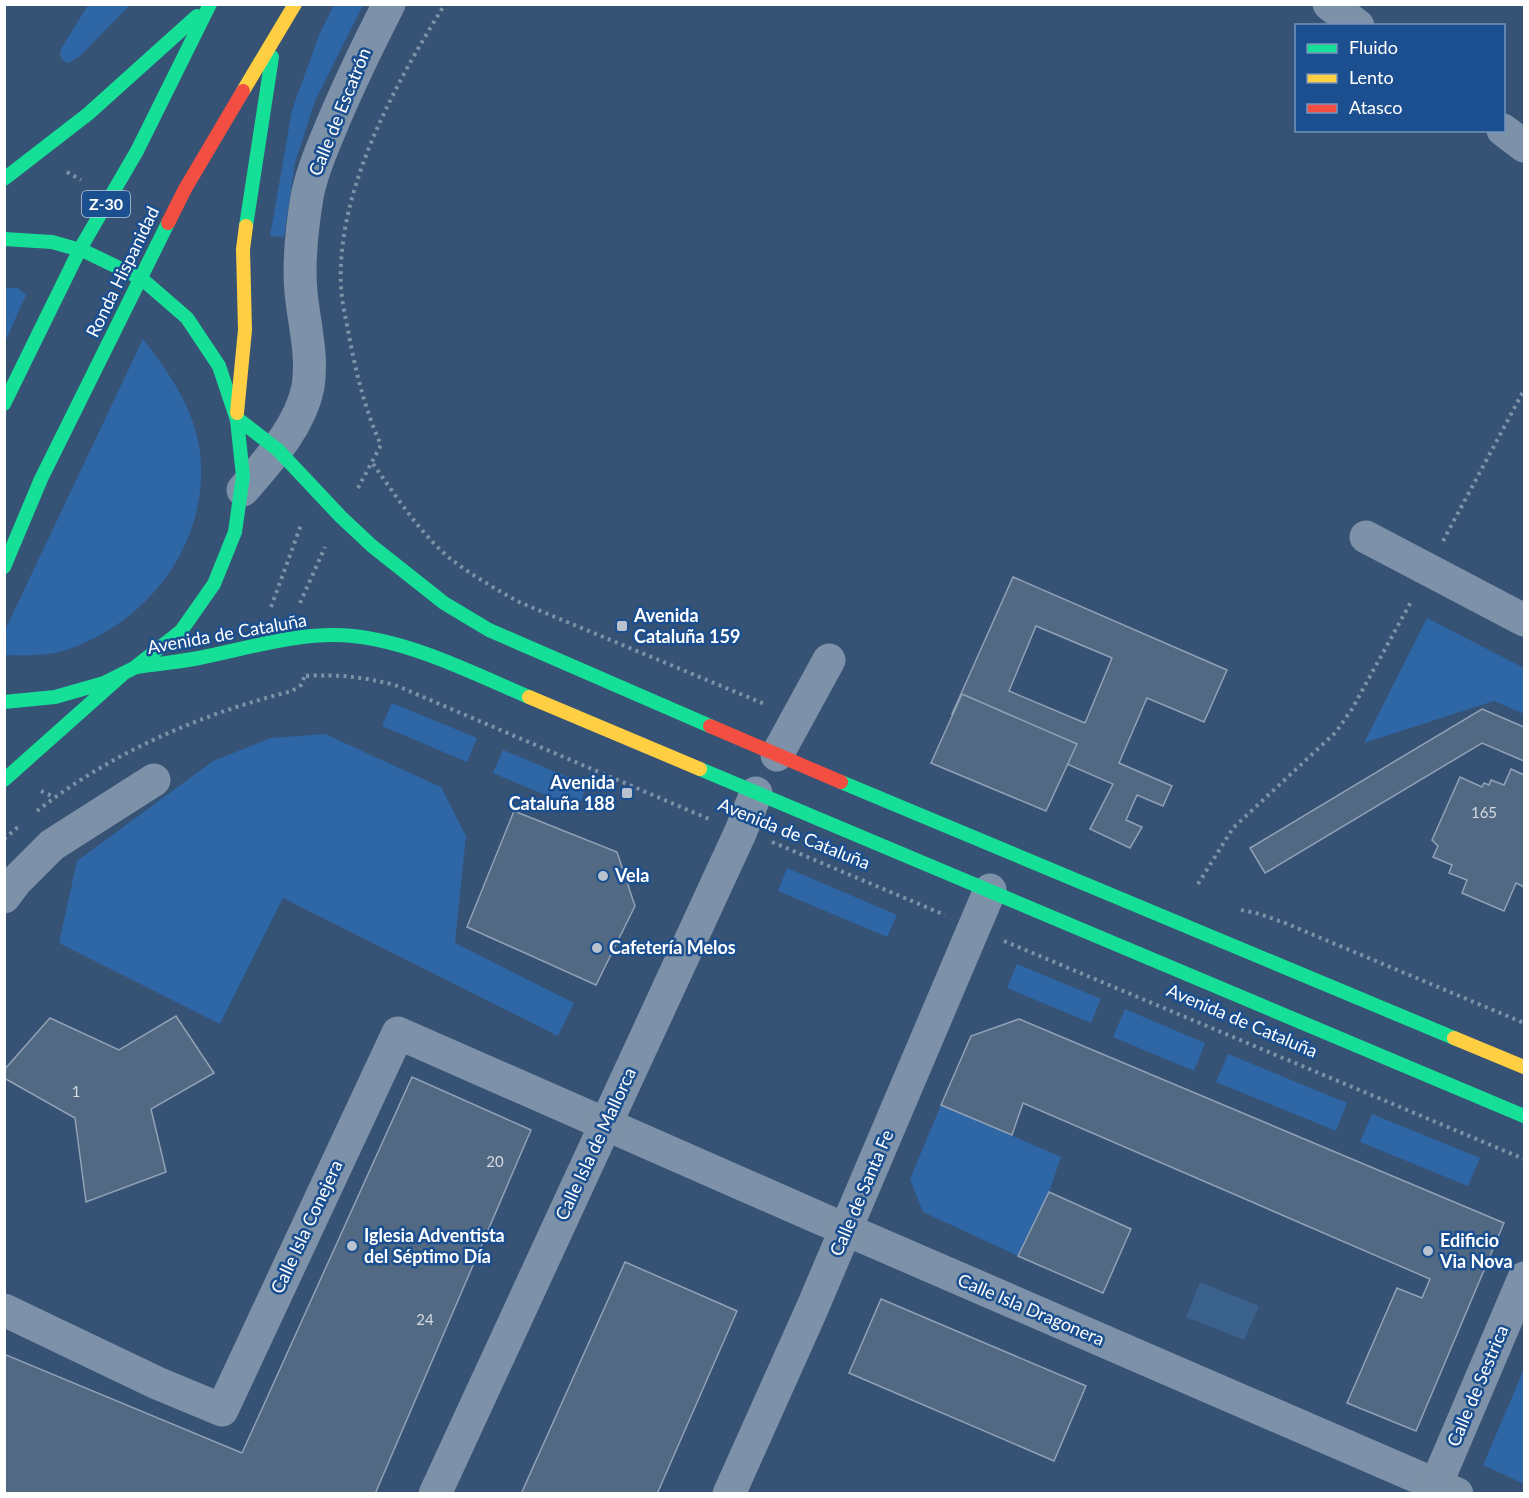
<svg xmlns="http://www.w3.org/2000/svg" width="1529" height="1498" viewBox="0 0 1529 1498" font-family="Lato,sans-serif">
	<rect width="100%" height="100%" fill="#365274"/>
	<!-- green -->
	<g fill="#2f66a5">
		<polygon points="88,5 130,5 80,56 69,63 64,61 60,56 61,49"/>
		<polygon points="334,5 363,5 315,101 295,163 284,237 270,236 292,110 319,35"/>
		<polygon points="5,288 18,288 26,295 5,342"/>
		<path d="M143 339C169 373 194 407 200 452 210 539 153 618 72 648 51 656 27 656 5 655V630Z"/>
		<polygon points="1427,618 1524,668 1524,714 1494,701 1364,743"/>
		<polygon points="392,703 477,738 467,762 382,726"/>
		<polygon points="325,734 441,787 466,836 455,943 574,1003 558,1036 283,898 220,1024 59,943 77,861 213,761 271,738"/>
		<polygon points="503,750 587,785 578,809 493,773"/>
		<polygon points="787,868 897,915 887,937 778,891"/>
		<polygon points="1017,964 1101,999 1091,1023 1007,988"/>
		<polygon points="1125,1009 1205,1043 1194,1071 1113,1037"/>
		<polygon points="1228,1054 1347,1103 1336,1131 1216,1082"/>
		<polygon points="941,1105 1061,1157 1049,1192 1018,1256 923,1212 910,1179"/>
		<polygon points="1372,1114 1480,1158 1468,1186 1360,1142"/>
		<polygon points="1524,1369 1524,1484 1483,1465"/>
	</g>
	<!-- water -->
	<polygon fill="#3b618d" points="1200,1282 1259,1306 1244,1340 1186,1317"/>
	<!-- building -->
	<g fill="#526984" stroke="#92a2b6" stroke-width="1.5" fill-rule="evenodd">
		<path d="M1013 577 1227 670 1204 722 1147 698 1119 763 1172 786 1163 806 1137 795 1126 820 1142 827 1130 848 1090 829 1113 784 952 714ZM1036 626 1112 658 1085 723 1009 691Z"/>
		<polygon points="962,694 1077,744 1046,811 931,763"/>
		<polygon points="1482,709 1524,727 1524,761 1482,743 1265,873 1250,848"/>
		<polygon points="1511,769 1524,775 1524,887 1516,883 1504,911 1462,893 1467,880 1449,873 1452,865 1433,857 1438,846 1432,840 1460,777 1482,787 1484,783 1489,785 1491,780 1504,785"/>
		<polygon points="514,811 617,852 635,906 596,985 467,927"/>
		<polygon points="176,1016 214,1073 151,1109 166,1172 86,1202 75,1118 4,1078 4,1070 50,1018 119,1050"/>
		<polygon points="1019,1019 1504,1223 1416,1431 1347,1403 1397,1288 1422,1298 1430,1279 1023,1103 1012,1135 941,1105 971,1036"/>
		<polygon points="412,1077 531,1130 375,1494 4,1494 4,1354 242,1453"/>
		<polygon points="1049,1192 1131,1229 1103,1293 1018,1256"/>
		<polygon points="625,1262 737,1311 657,1494 521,1494"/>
		<polygon points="881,1299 1086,1386 1054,1461 849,1373"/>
	</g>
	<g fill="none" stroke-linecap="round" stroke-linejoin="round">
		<!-- path -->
		<g stroke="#7d92a8" stroke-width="4" stroke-dasharray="3 4.5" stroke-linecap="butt">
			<polyline points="67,172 81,180"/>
			<path d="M373 464C397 497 420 534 452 560 473 576 496 589 519 602L767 705"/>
			<path d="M358 488 381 445C366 412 357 377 350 341 347 323 342 305 341 287 336 191 395 84 445 4"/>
			<polyline points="1443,541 1524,390"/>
			<polyline points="300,603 325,547"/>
			<polyline points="271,607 301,525"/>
			<path d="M306 676C338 674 363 677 395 685L709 819"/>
			<polyline points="41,791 54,797"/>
			<path d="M37 811C112 752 201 714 292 691L301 685 306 673"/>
			<polyline points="4,839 18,827"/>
			<polyline points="772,842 945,915"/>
			<polyline points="1198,884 1233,828 1336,732 1352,709 1412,600"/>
			<polyline points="1241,910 1260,914 1285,923 1524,1023"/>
			<polyline points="1004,941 1524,1159"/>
		</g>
		<!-- street -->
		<g stroke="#7d92a8" stroke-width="33">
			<polyline points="1329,4 1358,26"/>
			<polyline points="1503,130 1524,146"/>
			<path d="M243 490C268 461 300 427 308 387 313 355 304 324 301 292 298 261 302 228 307 197 311 175 320 153 329 132 347 88 367 47 389 4"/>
			<polyline points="1366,537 1524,620"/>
			<polyline points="777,755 829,660"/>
			<polyline points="4,897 16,881 52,845 154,780"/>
			<polyline points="4,1310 157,1383 222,1410 398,1033 817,1217 1457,1494"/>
			<polyline points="435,1494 741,831 756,793"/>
			<polyline points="729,1494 811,1311 990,890"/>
			<polyline points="1432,1494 1524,1278"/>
		</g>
		<!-- fast -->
		<g stroke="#16e098" stroke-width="14">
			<polyline points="4,179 88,114 197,16"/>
			<polyline points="246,226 272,57"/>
			<polyline points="4,239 52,242 84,251 142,279 187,318 219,366 237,420 243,476 235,532 214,584 181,631 134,668 104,683 55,697 4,702"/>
			<polyline points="4,404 80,249 137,151 210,4"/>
			<polyline points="238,419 278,450 341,517 372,546 444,603 489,630 710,726"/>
			<polyline points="4,567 41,479 168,223"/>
			<path d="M136 667C157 664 178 662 199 658 250 648 300 631 353 636 412 642 475 674 529 697"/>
			<polyline points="700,769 1524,1116"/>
			<polyline points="4,780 122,675"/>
			<polyline points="841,782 1454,1038"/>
		</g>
		<!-- slow -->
		<g stroke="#ffcf43" stroke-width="14">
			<polyline points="243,91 295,4"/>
			<polyline points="237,413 245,330 243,249 246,226"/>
			<polyline points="529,697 700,769"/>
			<polyline points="1454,1038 1524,1067"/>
		</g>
		<!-- jam -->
		<g stroke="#f24e42" stroke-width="14">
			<polyline points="168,223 185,189 243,91"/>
			<polyline points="710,726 841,782"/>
		</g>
	</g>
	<!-- markers -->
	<g fill="#b9c2ce" stroke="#1b4f8f" stroke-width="2">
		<rect x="616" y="620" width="12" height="12" rx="3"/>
		<rect x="621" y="787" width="12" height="12" rx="3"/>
		<circle cx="603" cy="876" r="6"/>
		<circle cx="597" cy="948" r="6"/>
		<circle cx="352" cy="1246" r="6"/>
		<circle cx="1428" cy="1251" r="6"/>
	</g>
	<g text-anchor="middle" stroke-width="5" stroke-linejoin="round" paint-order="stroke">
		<!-- number labels -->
		<g font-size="15" fill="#d4dae0">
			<text x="1484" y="818">165</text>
			<text x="76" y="1097">1</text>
			<text x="495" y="1167">20</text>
			<text x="425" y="1325">24</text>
		</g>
		<!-- shield labels -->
		<rect fill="#1b4f8f" stroke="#bbcadd" stroke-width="1.5" x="82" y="191" width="48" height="26" rx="4.5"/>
		<g font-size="16" font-weight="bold" fill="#fff">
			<text x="106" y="210">Z-30</text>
		</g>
		<!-- street labels -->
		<g font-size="18" fill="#fff" stroke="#1b4f8f">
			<text transform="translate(340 112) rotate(-68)" y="6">Calle de Escatrón</text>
			<text transform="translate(123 272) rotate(-64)" y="6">Ronda Hispanidad</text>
			<text transform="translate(227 634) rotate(-10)" y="6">Avenida de Cataluña</text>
			<text transform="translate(794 834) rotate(22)" y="6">Avenida de Cataluña</text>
			<text transform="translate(1242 1021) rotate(23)" y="6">Avenida de Cataluña</text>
			<text transform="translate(596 1144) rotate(-65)" y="6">Calle Isla de Mallorca</text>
			<text transform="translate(862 1193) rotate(-67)" y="6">Calle de Santa Fe</text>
			<text transform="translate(307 1227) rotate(-65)" y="6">Calle Isla Conejera</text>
			<text transform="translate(1031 1310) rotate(23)" y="6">Calle Isla Dragonera</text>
			<text transform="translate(1478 1386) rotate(-67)" y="6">Calle de Sestrica</text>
		</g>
		<!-- poi labels -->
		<g font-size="18" font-weight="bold" fill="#fff" stroke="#1b4f8f" text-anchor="start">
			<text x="634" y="622">Avenida<tspan x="634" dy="21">Cataluña 159</tspan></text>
			<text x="615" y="789" text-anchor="end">Avenida<tspan x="615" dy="21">Cataluña 188</tspan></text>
			<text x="615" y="882">Vela</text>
			<text x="609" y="954">Cafetería Melos</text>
			<text x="364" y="1242">Iglesia Adventista<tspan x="364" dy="21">del Séptimo Día</tspan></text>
			<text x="1440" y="1247">Edificio<tspan x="1440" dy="21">Via Nova</tspan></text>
		</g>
	</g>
	<!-- border -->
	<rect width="1529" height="1498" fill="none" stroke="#ffffff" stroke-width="12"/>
	<!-- legend -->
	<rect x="1295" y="24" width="210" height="108" fill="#1b4f8f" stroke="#7695bc" stroke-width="1.5"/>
	<rect x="1307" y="44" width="30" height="9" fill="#16e098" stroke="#7695bc" stroke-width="1.5"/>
	<text x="1349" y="54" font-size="18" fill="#ffffff">Fluido</text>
	<rect x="1307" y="74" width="30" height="9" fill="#ffcf43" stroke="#7695bc" stroke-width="1.5"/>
	<text x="1349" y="84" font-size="18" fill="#ffffff">Lento</text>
	<rect x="1307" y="104" width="30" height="9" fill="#f24e42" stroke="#7695bc" stroke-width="1.5"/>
	<text x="1349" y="114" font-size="18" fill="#ffffff">Atasco</text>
</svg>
